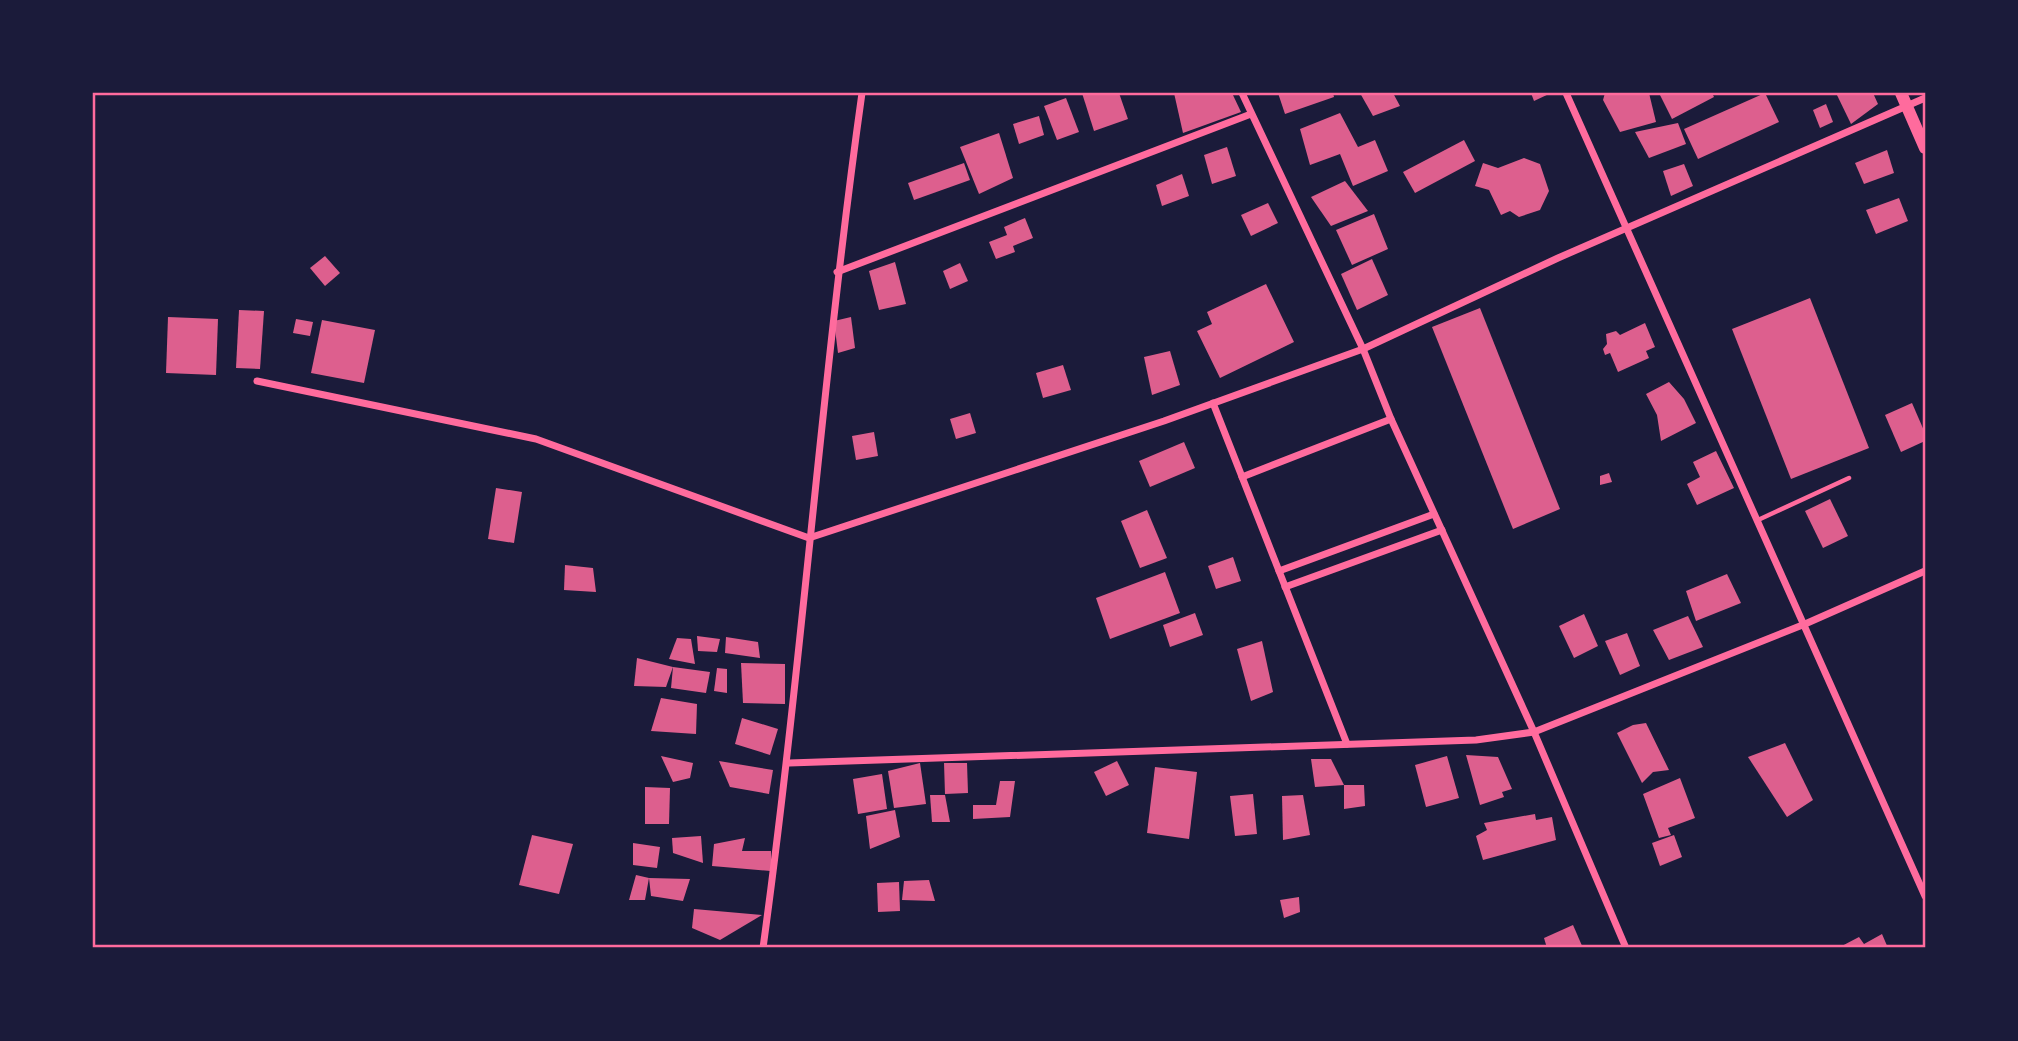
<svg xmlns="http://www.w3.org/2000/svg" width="2018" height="1041" viewBox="0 0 2018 1041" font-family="'Roboto Serif',serif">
	<rect width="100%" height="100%" fill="#1b1b3a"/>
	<!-- building -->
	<g fill="#dd5f8e">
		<polygon points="1082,93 1119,93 1128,119 1094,131"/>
		<polygon points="1174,93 1232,93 1241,112 1183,133"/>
		<polygon points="1278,93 1333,93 1334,97 1285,114"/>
		<polygon points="1360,93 1393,93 1400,106 1373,116"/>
		<polygon points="1531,93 1551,93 1534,101"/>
		<polygon points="1605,93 1649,93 1656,122 1620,132 1603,100"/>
		<polygon points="1659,93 1712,93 1714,97 1672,119"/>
		<polygon points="1765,93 1779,122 1698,159 1684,129"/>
		<polygon points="1836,93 1873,93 1878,104 1851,124"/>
		<polygon points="1066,98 1079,132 1057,140 1044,106"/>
		<polygon points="1826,104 1833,122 1820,128 1813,110"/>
		<polygon points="1340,113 1358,147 1375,140 1388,171 1353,186 1340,154 1310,165 1300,129"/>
		<polygon points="1039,116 1044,135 1019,144 1013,124"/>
		<polygon points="1678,123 1686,144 1649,158 1635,132"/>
		<polygon points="999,133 1013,178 979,194 960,147"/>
		<polygon points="1464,140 1475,161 1415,193 1403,172"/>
		<polygon points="1227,147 1236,176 1212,184 1204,155"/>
		<polygon points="1887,150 1894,173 1864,184 1855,163"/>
		<polygon points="1524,158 1540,164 1549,191 1540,210 1519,217 1510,211 1501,215 1489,190 1475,186 1483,163 1498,168"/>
		<polygon points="964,163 970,180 914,200 908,183"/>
		<polygon points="1684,164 1693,186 1671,196 1663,171"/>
		<polygon points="1182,174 1189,196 1162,206 1156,185"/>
		<polygon points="1345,181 1368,211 1331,226 1311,197"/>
		<polygon points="1899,198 1908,221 1876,234 1866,210"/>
		<polygon points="1268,203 1278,223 1251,236 1241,215"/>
		<polygon points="1374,214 1388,249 1352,265 1336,230"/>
		<polygon points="1025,218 1033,238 1013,246 1015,252 996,259 989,242 1007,235 1004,227"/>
		<polygon points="325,256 340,273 325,286 310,268"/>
		<polygon points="1372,259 1388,295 1357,310 1341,274"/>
		<polygon points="895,262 906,304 879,310 869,271"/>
		<polygon points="960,263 968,281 950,289 943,271"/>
		<polygon points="1266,284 1294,342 1220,378 1197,331 1212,324 1207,312"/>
		<polygon points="1810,298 1869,448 1791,479 1732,329"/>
		<polygon points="1480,308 1560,509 1513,529 1432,327"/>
		<polygon points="239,310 264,311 260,369 236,368"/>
		<polygon points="168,317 218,319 216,375 166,373"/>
		<polygon points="851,317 855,348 838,353 834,321"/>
		<polygon points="296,319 313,322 310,336 293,333"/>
		<polygon points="322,320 375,330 364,383 311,373"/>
		<polygon points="1645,323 1655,347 1646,351 1649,358 1618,372 1610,353 1605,355 1603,349 1607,344 1606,334 1616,331 1620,335"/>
		<polygon points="1170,351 1180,385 1152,395 1144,357"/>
		<polygon points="1063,365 1071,390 1043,398 1036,373"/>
		<polygon points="1669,382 1684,399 1696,423 1661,441 1657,415 1646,394"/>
		<polygon points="1912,403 1925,433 1925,441 1901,452 1885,415"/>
		<polygon points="970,413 976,433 956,439 950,419"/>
		<polygon points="874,432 878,456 856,460 852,436"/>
		<polygon points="1184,442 1195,468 1150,487 1139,461"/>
		<polygon points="1716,451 1734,488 1697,505 1687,484 1700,477 1693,462"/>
		<polygon points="1609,473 1612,482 1600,485 1600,476"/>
		<polygon points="496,488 522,492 514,543 488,539"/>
		<polygon points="1830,499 1848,536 1823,548 1805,511"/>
		<polygon points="1147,510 1167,558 1140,568 1121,521"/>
		<polygon points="1233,557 1241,581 1216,589 1208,566"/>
		<polygon points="565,565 593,568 596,592 564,590"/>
		<polygon points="1165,572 1180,613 1110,639 1096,598"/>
		<polygon points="1727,574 1741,603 1696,621 1686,591"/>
		<polygon points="1195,613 1203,635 1170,647 1163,625"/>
		<polygon points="1584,614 1598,646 1574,658 1559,626"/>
		<polygon points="1688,616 1703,647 1669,660 1653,630"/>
		<polygon points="1627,633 1640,666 1620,675 1605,641"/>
		<polygon points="697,636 720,639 717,652 698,651"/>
		<polygon points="726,637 758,642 760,658 725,653"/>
		<polygon points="677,638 691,639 695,664 669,659"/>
		<polygon points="1262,641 1273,692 1251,701 1237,649"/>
		<polygon points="637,658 673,667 666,687 634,686"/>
		<polygon points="741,663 785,664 785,704 743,703"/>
		<polygon points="673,667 710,672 706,693 671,688"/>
		<polygon points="717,668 727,669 727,693 714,691"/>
		<polygon points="661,698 697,704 696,734 651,731"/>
		<polygon points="742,718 778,729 770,755 735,744"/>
		<polygon points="1646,723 1669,770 1653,772 1642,783 1617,733 1633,725"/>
		<polygon points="1785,743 1813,800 1787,817 1748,757"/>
		<polygon points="1466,755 1498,757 1512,789 1502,792 1504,797 1480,805"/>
		<polygon points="661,756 693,763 690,778 673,782"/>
		<polygon points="1447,756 1459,798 1426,807 1415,765"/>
		<polygon points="1311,759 1331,759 1344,785 1364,785 1365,806 1344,809 1344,785 1315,787"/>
		<polygon points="719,761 773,770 769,794 730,787"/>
		<polygon points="1117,761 1129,785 1106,796 1094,772"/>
		<polygon points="920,763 926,804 894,808 888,771"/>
		<polygon points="944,763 967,763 968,793 945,794"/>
		<polygon points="1155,767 1197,772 1189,839 1147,833"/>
		<polygon points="882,774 887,809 858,814 853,779"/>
		<polygon points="1680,778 1695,818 1668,828 1671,835 1659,838 1643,794"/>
		<polygon points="1000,781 1015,781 1010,817 973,819 973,805 996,805"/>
		<polygon points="645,787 670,788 669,824 645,824"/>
		<polygon points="1253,794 1257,834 1235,836 1230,796"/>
		<polygon points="930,795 945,795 950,822 932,822"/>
		<polygon points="1303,795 1310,835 1283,840 1282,796"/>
		<polygon points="895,810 900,837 870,849 866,816"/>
		<polygon points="1535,814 1536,820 1552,817 1556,840 1483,860 1476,836 1487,830 1484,823"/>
		<polygon points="532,835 573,844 559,894 519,885"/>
		<polygon points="1674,835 1682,857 1660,866 1652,843"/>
		<polygon points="701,836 703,863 673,853 672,838"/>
		<polygon points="745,838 742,851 771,851 771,871 712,866 714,844"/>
		<polygon points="633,843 660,847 657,868 633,865"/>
		<polygon points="636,875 649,878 690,879 683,901 651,896 649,878 645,900 629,900"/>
		<polygon points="929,880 935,901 902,900 904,881"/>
		<polygon points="899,882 900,911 878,912 877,883"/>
		<polygon points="1299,897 1300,912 1284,918 1280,900"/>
		<polygon points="694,909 762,915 720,940 692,928"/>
		<polygon points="1573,925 1583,948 1547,948 1544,938"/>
		<polygon points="1882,934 1888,948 1838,948 1859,937 1864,944"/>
	</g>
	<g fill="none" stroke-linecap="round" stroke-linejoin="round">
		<!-- service -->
		<polyline stroke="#ff6b9d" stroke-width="4.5" points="1758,520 1849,478"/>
		<!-- minor -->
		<g stroke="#ff6b9d" stroke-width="7">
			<polyline points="1242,93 1363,349 1391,419 1534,732 1626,948"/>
			<polyline points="1566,93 1925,896"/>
			<polyline points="837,272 1251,114"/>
			<polyline points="257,381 536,439 809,538 1164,421 1363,349 1558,258 1925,98"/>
			<polyline points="1213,403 1347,744"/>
			<polyline points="1242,477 1391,419"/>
			<polyline points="1279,571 1434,514"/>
			<polyline points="1285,587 1442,530"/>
			<polyline points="789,763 1476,740 1534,732 1805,624 1925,571"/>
			<path d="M763 948C802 664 822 377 862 93"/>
		</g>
		<!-- secondary -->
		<polyline stroke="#ff6b9d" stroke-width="12" points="1901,93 1925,148"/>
	</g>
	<!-- border -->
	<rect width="2018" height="1041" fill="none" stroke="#1b1b3a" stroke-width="189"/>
	<rect x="94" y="94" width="1830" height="852" fill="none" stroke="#ff6b9d" stroke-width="2.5"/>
</svg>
